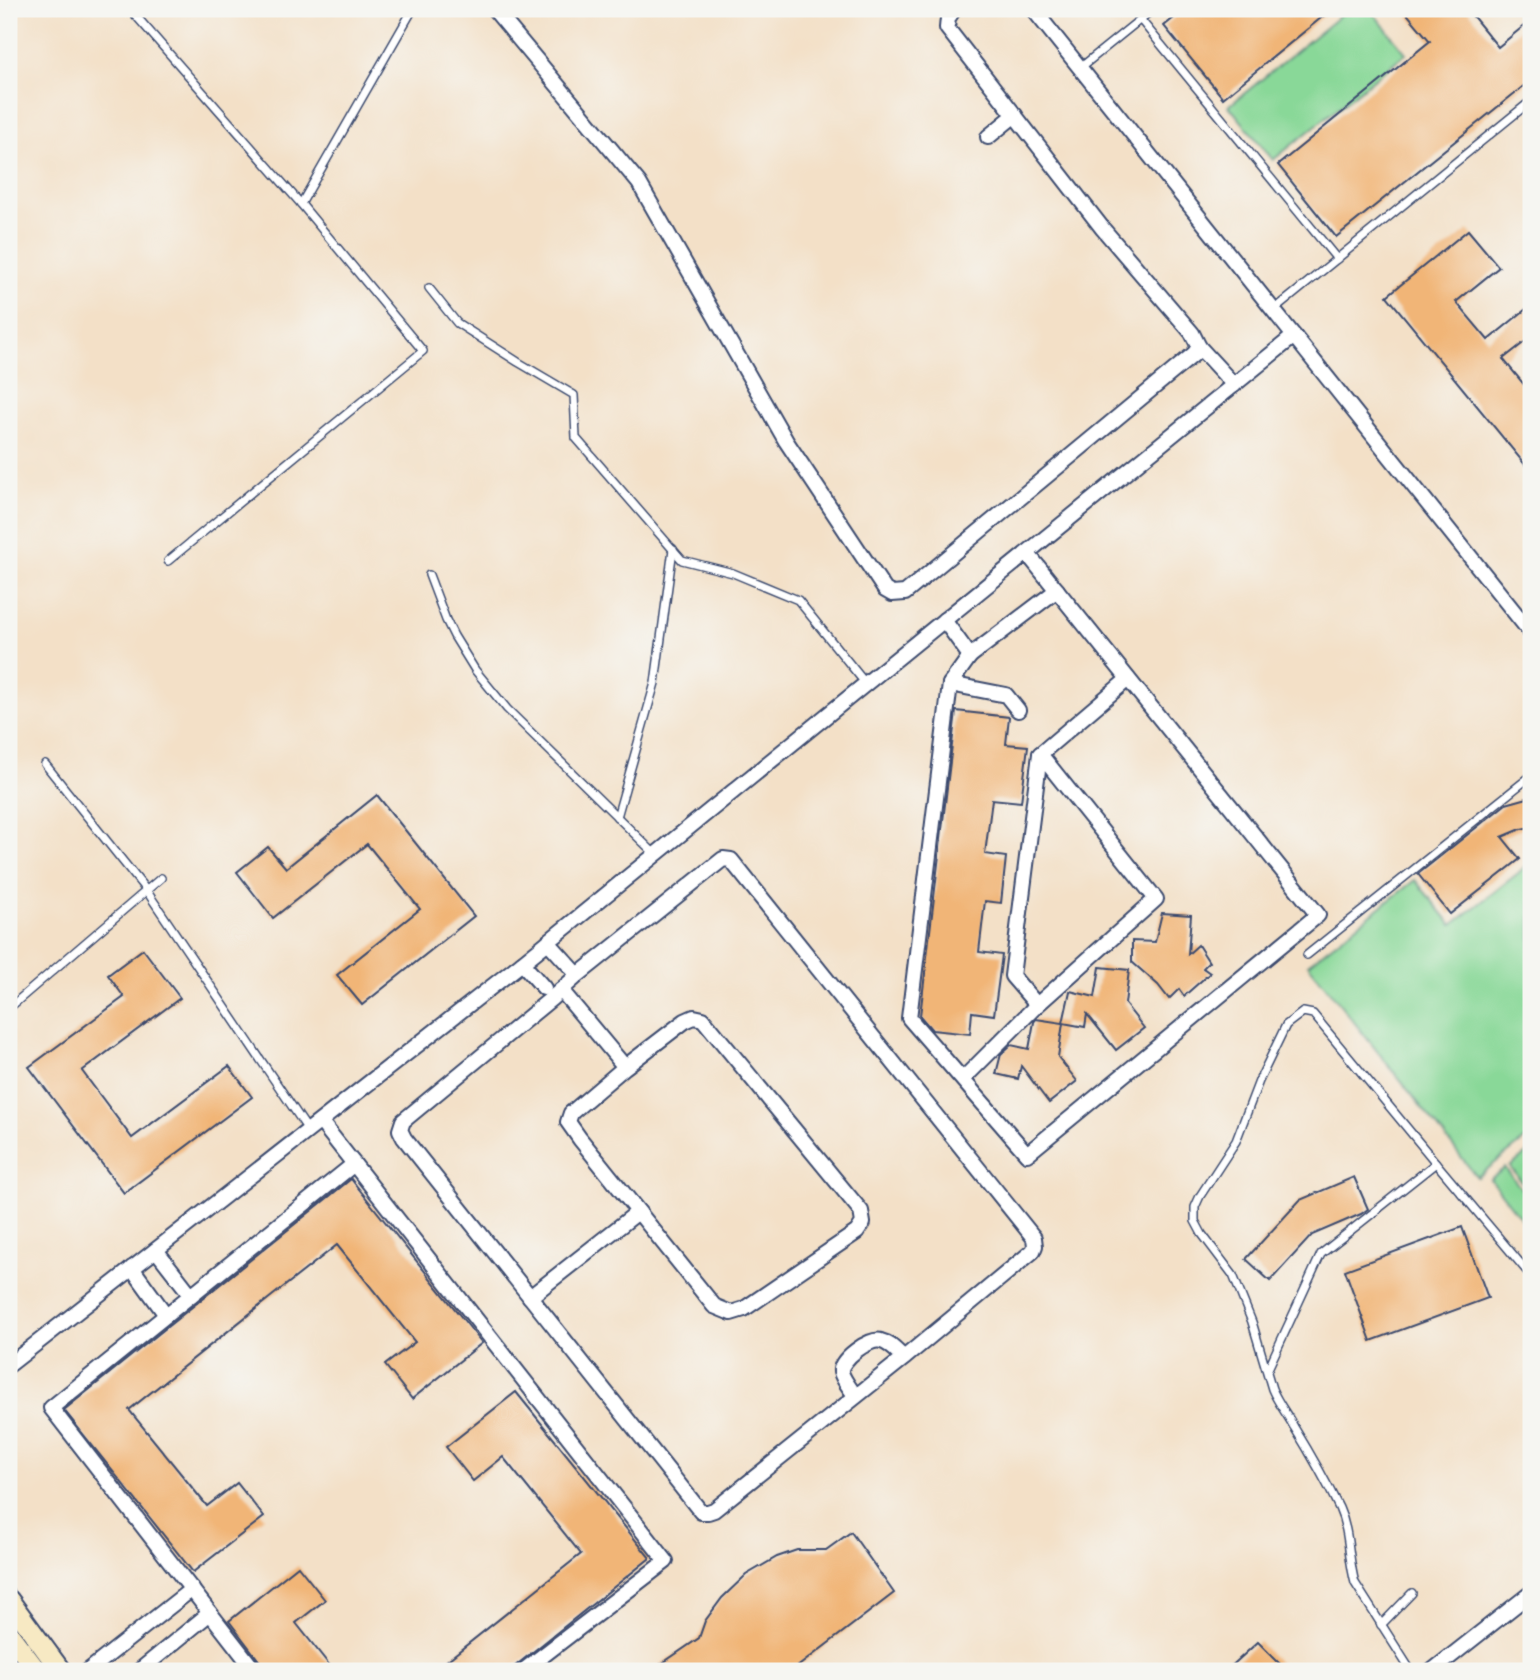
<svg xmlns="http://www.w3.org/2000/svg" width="1540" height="1680" viewBox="0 0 1540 1680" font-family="'Architects Daughter',sans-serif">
	<rect width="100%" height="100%" fill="#f6f6f2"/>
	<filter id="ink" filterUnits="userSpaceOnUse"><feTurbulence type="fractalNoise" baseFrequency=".0143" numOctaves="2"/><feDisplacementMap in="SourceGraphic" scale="14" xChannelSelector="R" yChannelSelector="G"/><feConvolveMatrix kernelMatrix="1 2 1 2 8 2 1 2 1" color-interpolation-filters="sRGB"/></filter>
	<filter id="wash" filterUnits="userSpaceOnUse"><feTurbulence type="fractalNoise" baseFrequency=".00686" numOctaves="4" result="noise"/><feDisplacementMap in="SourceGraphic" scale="28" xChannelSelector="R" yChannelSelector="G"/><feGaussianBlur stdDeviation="1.57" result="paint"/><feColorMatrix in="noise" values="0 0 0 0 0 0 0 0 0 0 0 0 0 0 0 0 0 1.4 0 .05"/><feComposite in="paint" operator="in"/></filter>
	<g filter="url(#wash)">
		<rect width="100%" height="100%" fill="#f3e0c7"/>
		<!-- green -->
		<g fill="#89d898" stroke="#52847b" stroke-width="2">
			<polygon points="1348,9 1370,9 1406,53 1273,160 1229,106"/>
			<polygon points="1531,863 1531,1135 1477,1177 1308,964 1415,880 1452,925"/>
			<polygon points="1531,1150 1531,1193 1510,1167"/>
			<polygon points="1505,1168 1531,1201 1531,1231 1490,1179"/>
		</g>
		<g id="blocks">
			<!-- building -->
			<g fill="#f1b577">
				<polygon points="1185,9 1332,9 1223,98 1164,26"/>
				<polygon points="1403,9 1467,9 1498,47 1531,20 1531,80 1336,237 1278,165 1430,41"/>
				<polygon points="1468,230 1499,267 1456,302 1488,340 1531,305 1531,337 1503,359 1531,393 1531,472 1387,296"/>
				<polygon points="956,711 1009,717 1006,744 1028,746 1021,802 992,799 985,854 1006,857 1001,903 985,901 979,952 1002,955 994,1015 972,1012 970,1034 932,1030 920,1016"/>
				<polygon points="377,795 474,916 362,1005 337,975 420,909 367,844 273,918 237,872 268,847 286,868"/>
				<polygon points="1531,797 1531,827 1521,829 1502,837 1520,859 1450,914 1418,874 1506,804"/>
				<polygon points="1162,913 1191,915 1188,954 1198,945 1209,962 1203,968 1210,973 1184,996 1179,989 1169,999 1158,985 1132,962 1132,941 1155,942"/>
				<polygon points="143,949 180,998 82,1071 132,1138 229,1066 252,1097 124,1193 29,1067 124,997 108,975"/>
				<polygon points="1100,967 1129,970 1125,1004 1144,1028 1116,1050 1087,1014 1085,1027 1063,1023 1070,991 1095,997"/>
				<polygon points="1036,1019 1063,1023 1058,1057 1077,1081 1049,1103 1021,1066 1018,1079 996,1074 1001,1054 1011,1045 1029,1049 1034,1022"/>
				<polygon points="1354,1177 1368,1209 1361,1214 1312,1235 1270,1281 1246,1259 1300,1200"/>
				<polygon points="351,1179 482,1343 412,1399 385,1365 415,1342 337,1245 272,1296 129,1410 207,1506 237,1483 264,1517 193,1572 64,1410"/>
				<polygon points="1462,1227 1488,1298 1371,1341 1345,1270"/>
				<polygon points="516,1392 650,1558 509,1671 434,1671 581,1554 503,1457 473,1481 446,1447"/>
				<polygon points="851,1532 894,1593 792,1671 651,1671 699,1638 705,1621 722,1598 746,1575 777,1557 797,1550 826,1550"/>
				<polygon points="298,1566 325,1600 296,1623 334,1671 267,1671 229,1621"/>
				<polygon points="1258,1642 1287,1671 1226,1671"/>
			</g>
		</g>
	</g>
	<g filter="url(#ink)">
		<use href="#blocks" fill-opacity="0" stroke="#3b4a6e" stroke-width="2"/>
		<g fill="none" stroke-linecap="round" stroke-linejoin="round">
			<defs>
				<g id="lane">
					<polyline points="130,9 301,204 423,351 168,561"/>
					<polyline points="1042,19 1054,9"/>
					<polyline points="1140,19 1337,259"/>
					<polyline points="1080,68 1153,9"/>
					<polyline points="301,204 413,9"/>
					<polyline points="429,288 457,323 518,362 574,395 576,438 682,560 733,573 798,600 866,684"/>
					<polyline points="1274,310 1531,101"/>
					<polyline points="429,575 446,620 454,636 475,670 507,709 655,854"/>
					<polyline points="45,764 146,890 308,1130"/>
					<polyline points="617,817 655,683 673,549"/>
					<polyline points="1307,955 1531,776"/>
					<polyline points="9,1008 161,878"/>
					<polyline points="1436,1163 1531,1276"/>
					<path d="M1267 1371 1321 1254 1436 1163 1313 1014 1303 1012 1286 1025 1259 1081 1236 1141 1200 1196 1195 1207V1221L1202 1234 1233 1275 1252 1322 1272 1389C1278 1403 1287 1414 1294 1427 1310 1453 1326 1481 1339 1508 1350 1532 1348 1558 1355 1583L1411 1671"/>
					<polyline points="1381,1625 1412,1593"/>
				</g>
				<g id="street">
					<polyline points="494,9 639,183 786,441 885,590 892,594 905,593 1194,354 1199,347 1192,333 1103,229 947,28 948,18 954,9"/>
					<polyline points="1033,9 1531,633"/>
					<polyline points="988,137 1015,115"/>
					<polyline points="1199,347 1234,385"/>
					<polyline points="944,620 970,656 950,684 909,1018 1027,1154 1318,915 1027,553"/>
					<polyline points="970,656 1057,590"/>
					<polyline points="950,684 1006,695 1018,710"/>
					<polyline points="548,942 578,975 723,859 731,860 1034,1238 1035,1246 1033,1251 904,1358 714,1510 708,1512 701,1512 404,1138 400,1130 403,1121 552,998 578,975"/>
					<polyline points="522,963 544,988"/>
					<polyline points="561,990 625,1067 685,1021 694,1017 703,1019 861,1211 863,1223 857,1232 744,1309 731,1313 714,1306 580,1139 568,1122 571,1113 625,1067"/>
					<polyline points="1037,1005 1156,899 1040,754"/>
					<polyline points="963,1079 1037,1005 1012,976 1040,754 1128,679"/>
					<polyline points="321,1122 354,1164"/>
					<polyline points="156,1250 191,1295"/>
					<polyline points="132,1268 166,1315"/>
					<polyline points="530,1297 638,1212"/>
					<polyline points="9,1365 522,963 1294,336"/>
					<path d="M855 1396C851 1389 843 1380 841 1372 839 1360 870 1337 881 1341 890 1343 897 1352 904 1358"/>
					<polyline points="88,1671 192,1589"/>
					<polyline points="139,1671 210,1613"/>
					<polyline points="255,1671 51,1408 354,1164 666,1561 523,1671"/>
					<polyline points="1432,1671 1531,1593"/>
				</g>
				<g id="secondary">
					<polyline points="9,1600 61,1671"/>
					<polyline points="9,1634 37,1671"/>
				</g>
			</defs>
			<!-- lane casing -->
			<use href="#lane" stroke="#3b4a6e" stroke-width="10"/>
			<!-- street casing -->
			<use href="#street" stroke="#3b4a6e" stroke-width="18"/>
			<!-- secondary casing -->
			<use href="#secondary" stroke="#3b4a6e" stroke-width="23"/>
			<!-- lane -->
			<use href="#lane" stroke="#fff" stroke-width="7"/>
			<!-- street -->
			<use href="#street" stroke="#fff" stroke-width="14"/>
			<!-- secondary -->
			<use href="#secondary" stroke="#f7e9c3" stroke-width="19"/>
		</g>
	</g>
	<!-- margin -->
	<rect width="1540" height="1680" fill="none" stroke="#f6f6f2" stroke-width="35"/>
</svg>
